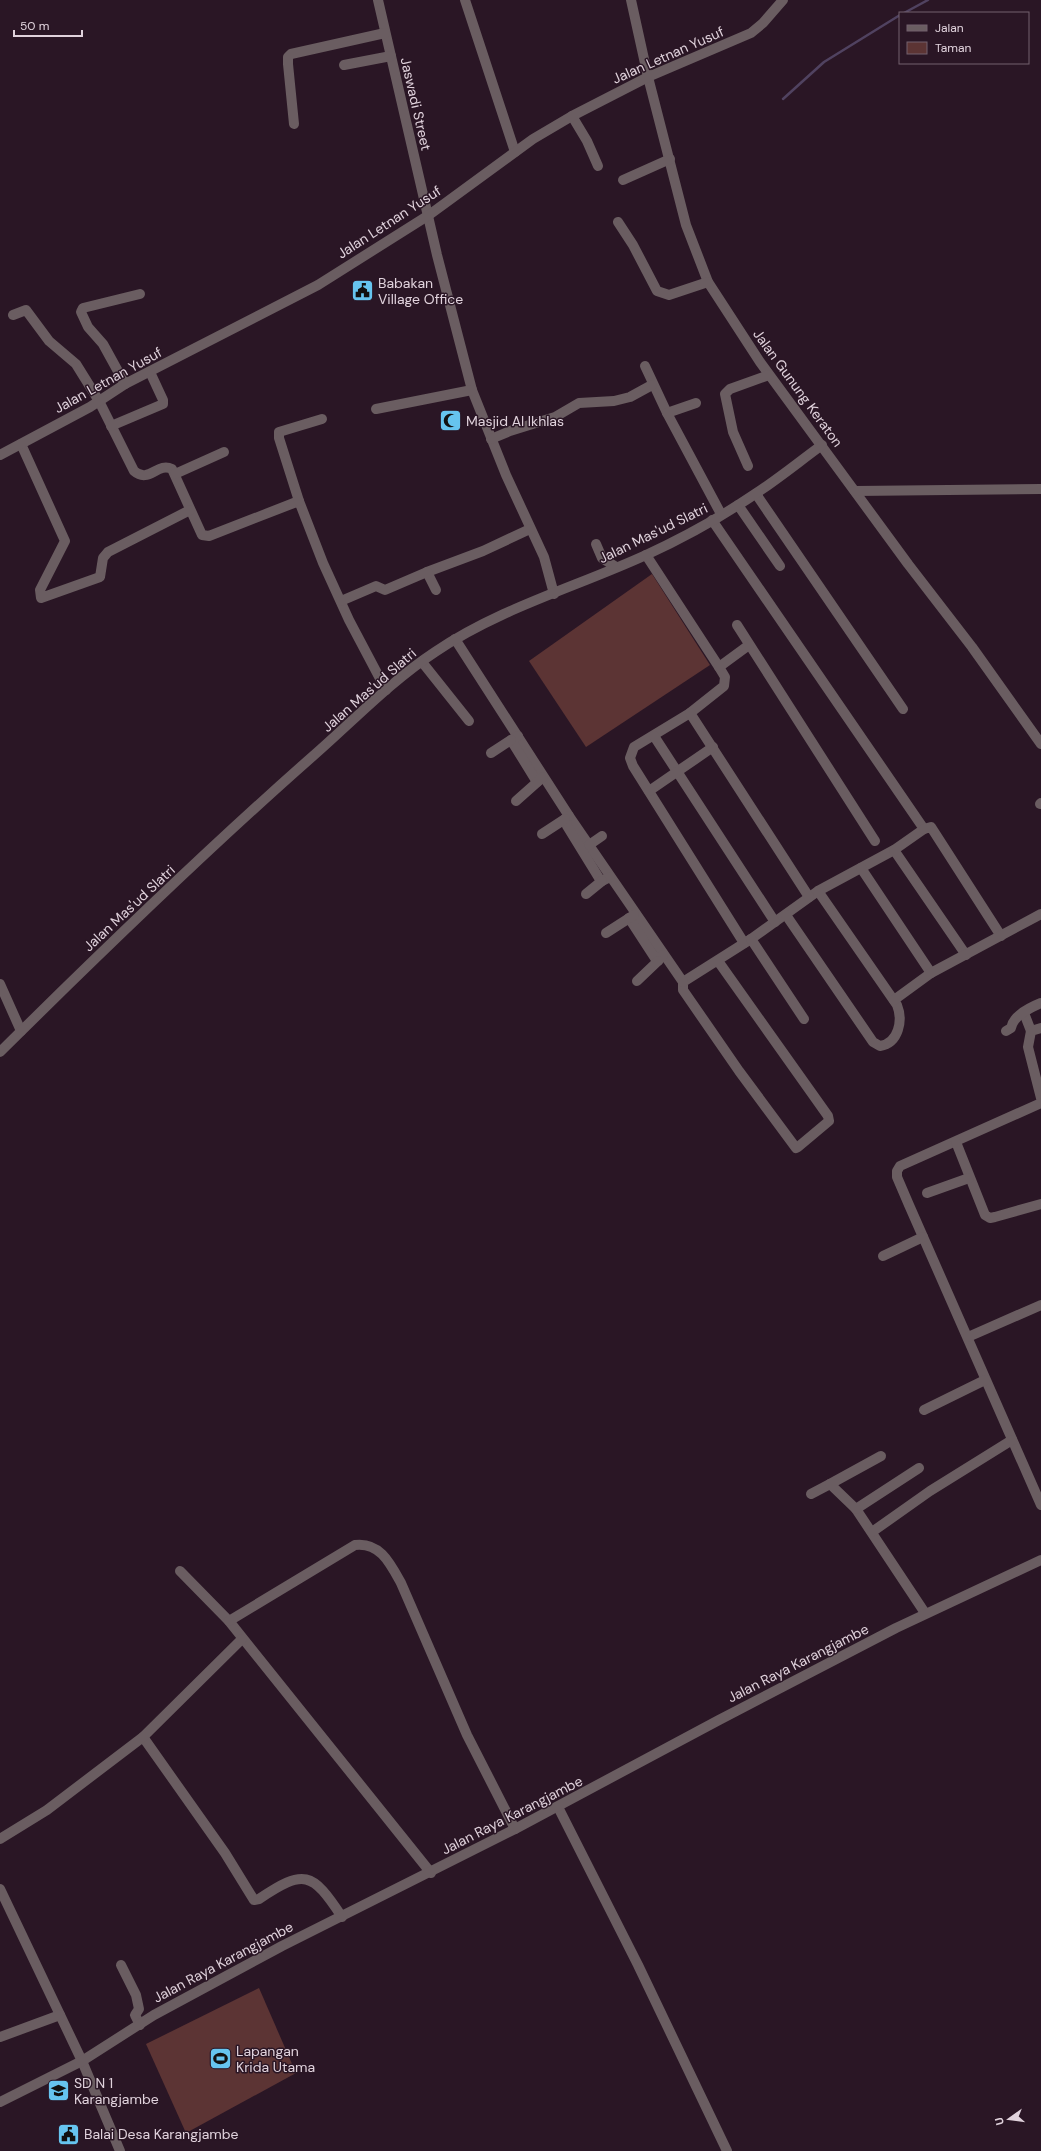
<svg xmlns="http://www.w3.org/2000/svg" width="1041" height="2151" viewBox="0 0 1041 2151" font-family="'DM Sans',sans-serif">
	<rect width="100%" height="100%" fill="#2a1625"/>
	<!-- green -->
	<g fill="#5c3434">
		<polygon points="652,574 710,665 586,747 529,661"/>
		<polygon points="259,1988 296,2073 186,2133 146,2044"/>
	</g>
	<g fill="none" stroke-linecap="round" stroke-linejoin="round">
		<!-- stream -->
		<g stroke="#504260" stroke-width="2.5">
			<polyline points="904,13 928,0"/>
			<polyline points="783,99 824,62 900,15"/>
		</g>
		<!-- minor -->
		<g stroke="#6a5d61" stroke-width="10">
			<polyline points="378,0 437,255 472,390 506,475 544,557 554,594"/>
			<polyline points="465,0 515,152"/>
			<polyline points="631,0 648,77 686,225 708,282 760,362 908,564 972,647 1041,744"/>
			<polyline points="344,65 391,56"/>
			<polyline points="572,116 587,141 598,166"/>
			<polyline points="294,124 288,64 288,57 291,54 385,33"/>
			<polyline points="623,180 670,159"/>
			<polyline points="618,222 633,245 657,291 669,295 708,282"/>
			<path d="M13 315 26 310 49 341 76 364 99 401 134 471C149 484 157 462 172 469L202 535 209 536 299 501 323 563 349 620 386 690"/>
			<polyline points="645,366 667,413"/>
			<polyline points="125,384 103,344 88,327 81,312 83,308 140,294"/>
			<polyline points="696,403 667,413 721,514"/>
			<polyline points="376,409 472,390"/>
			<polyline points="111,426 163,404 163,400 150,372"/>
			<polyline points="491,439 510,431 555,417 579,403 614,401 630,397 652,385"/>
			<polyline points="21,444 65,541 40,590 41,598 100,577 103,558 108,552 190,510"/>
			<polyline points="0,455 90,407 125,384 318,285 429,215 533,139 572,116 648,77 751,33 763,23 783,0"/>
			<polyline points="748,466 733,432 725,394 730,389 769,375"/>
			<polyline points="175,474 224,452"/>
			<polyline points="855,491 1041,489"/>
			<polyline points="756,494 903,709"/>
			<polyline points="299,501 279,438 279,432 322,419"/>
			<polyline points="738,505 780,566"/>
			<polyline points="712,520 924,829 894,850 818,891 751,939 683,982 683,990 739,1071 796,1148 798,1147 829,1121 828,1116 718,961"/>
			<polyline points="596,544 602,558 616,567"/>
			<polyline points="646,555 719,667 725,677 724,686 690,713 634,747 630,758 633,766 744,943"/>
			<polyline points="427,572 483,551 530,529"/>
			<polyline points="341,601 376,586 385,590 427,572 436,590"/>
			<polyline points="737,625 875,841"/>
			<polyline points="455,639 569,816 683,982"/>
			<polyline points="422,662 469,721"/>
			<polyline points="719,667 749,645"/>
			<polyline points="690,713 809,897"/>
			<polyline points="518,736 511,740 537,782"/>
			<polyline points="654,736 775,922"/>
			<polyline points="491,753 511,740"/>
			<polyline points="649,791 713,747"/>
			<polyline points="516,801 543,777"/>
			<polyline points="1040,804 1041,803"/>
			<polyline points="569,816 565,819 567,826 599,878 602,881 610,877"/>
			<polyline points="924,829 931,827 1001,936"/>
			<polyline points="542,834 565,819"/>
			<polyline points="589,845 602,836"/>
			<polyline points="894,850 966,955"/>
			<polyline points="861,868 931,973"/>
			<polyline points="586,894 602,881"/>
			<path d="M786 915 873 1042 880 1046C899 1043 903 1020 897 1005L818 891"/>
			<polyline points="629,918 655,958 658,961 663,955"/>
			<polyline points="606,933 634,915"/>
			<polyline points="751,939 804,1019"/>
			<polyline points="637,981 658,961"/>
			<polyline points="0,984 21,1031"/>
			<polyline points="894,1000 931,973 1041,914"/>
			<polyline points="1024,1013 1031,1031"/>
			<polyline points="1041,1028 1031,1031 1028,1047 1041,1098"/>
			<path d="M1006 1031 1011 1028C1013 1016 1031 1007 1041 1003"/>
			<path d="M0 1052C102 951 205 851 313 756 353 721 391 681 435 652 500 608 576 587 646 555 683 538 721 517 755 494 778 479 800 461 822 445"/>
			<polyline points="1041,1103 900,1166 897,1171 897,1177 909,1205 1041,1505"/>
			<polyline points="956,1142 985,1215 990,1218 995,1217 1041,1204"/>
			<polyline points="927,1193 969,1178"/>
			<polyline points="883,1256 923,1237"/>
			<polyline points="968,1337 1041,1305"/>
			<polyline points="924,1410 985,1380"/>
			<polyline points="919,1468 856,1509 925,1613"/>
			<polyline points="811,1494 830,1484"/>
			<polyline points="856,1509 830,1484 881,1456"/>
			<polyline points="872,1532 930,1491 1012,1440"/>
			<polyline points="180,1571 229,1621 431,1873"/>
			<path d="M229 1621 355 1545C380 1542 390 1563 401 1583L467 1735 515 1829"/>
			<path d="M143 1737 225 1853 254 1900 259 1899C304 1869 312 1871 342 1917"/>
			<polyline points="558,1807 638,1965 727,2151"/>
			<polyline points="0,1839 47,1810 143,1737 242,1639"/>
			<polyline points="0,1889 82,2061 120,2151"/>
			<polyline points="121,1965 136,1995 139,2009 135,2015 140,2025"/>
			<polyline points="0,2037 60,2015"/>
			<polyline points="0,2102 82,2061 154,2015 282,1946 515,1829 719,1720 896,1628 1041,1560"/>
		</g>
	</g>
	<!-- icons -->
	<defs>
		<symbol id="civic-square" viewBox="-11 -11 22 22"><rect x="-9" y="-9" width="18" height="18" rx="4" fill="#66c4ef" stroke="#2a1625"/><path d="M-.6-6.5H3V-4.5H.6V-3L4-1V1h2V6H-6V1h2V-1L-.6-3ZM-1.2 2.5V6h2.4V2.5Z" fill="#111"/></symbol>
		<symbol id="mosque-square" viewBox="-11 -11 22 22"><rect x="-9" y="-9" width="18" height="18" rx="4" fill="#66c4ef" stroke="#2a1625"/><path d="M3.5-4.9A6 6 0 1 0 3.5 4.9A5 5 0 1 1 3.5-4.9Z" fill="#111"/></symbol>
		<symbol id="stadium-square" viewBox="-11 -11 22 22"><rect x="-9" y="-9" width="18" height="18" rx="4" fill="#66c4ef" stroke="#2a1625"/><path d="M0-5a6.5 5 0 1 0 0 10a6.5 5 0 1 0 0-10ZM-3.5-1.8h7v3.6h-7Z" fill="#111"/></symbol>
		<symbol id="school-square" viewBox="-11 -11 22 22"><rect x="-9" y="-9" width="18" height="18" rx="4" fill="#66c4ef" stroke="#2a1625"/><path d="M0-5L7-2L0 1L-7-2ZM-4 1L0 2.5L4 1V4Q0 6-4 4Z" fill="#111"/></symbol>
	</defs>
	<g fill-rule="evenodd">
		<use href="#civic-square" x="350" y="278" width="25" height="25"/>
		<use href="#mosque-square" x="438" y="408" width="25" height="25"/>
		<use href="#stadium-square" x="208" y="2046" width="25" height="25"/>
		<use href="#school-square" x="46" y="2078" width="25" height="25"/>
		<use href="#civic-square" x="56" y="2122" width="25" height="25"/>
	</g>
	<g text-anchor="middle" stroke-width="3" stroke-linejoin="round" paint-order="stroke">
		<!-- street labels -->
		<g font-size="14" fill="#e0d2dc" stroke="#2a1625">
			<text transform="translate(668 55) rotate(-24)" y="5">Jalan Letnan Yusuf</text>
			<text transform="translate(416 104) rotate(77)" y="5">Jaswadi Street</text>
			<text transform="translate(389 222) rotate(-33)" y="5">Jalan Letnan Yusuf</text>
			<text transform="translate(108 380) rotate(-29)" y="5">Jalan Letnan Yusuf</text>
			<text transform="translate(798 388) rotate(54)" y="5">Jalan Gunung Keraton</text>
			<text transform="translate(653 533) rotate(-26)" y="5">Jalan Mas'ud Slatri</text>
			<text transform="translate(369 690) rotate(-41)" y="5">Jalan Mas'ud Slatri</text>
			<text transform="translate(129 908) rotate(-43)" y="5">Jalan Mas'ud Slatri</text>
			<text transform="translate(798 1663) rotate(-27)" y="5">Jalan Raya Karangjambe</text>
			<text transform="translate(512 1815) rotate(-27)" y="5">Jalan Raya Karangjambe</text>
			<text transform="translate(223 1962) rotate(-28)" y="5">Jalan Raya Karangjambe</text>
		</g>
		<!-- poi labels -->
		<g font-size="14" fill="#e0d2dc" stroke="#2a1625" text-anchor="start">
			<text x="378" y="288">Babakan<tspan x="378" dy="16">Village Office</tspan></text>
			<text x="466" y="426">Masjid Al Ikhlas</text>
			<text x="236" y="2056">Lapangan<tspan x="236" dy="16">Krida Utama</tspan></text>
			<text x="74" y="2088">SD N 1<tspan x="74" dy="16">Karangjambe</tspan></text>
			<text x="84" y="2139">Balai Desa Karangjambe</text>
		</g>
	</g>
	<!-- legend -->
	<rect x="899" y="12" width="130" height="52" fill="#2a1625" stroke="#73616e"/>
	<rect x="907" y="25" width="20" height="6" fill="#6a5d61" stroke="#73616e"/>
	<text x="935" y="32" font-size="12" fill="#e0d2dc">Jalan</text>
	<rect x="907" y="42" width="20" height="12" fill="#5c3434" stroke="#73616e"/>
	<text x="935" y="52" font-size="12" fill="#e0d2dc">Taman</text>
	<!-- north arrow -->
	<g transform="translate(1009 2119) rotate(256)" stroke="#2a1625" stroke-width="3" paint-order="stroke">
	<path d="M0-3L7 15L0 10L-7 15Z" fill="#e0d2dc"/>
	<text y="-6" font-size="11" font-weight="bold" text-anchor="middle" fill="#e0d2dc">U</text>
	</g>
	<!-- scale -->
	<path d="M14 30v6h68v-6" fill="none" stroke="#e0d2dc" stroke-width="2"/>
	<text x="20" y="30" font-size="12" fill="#e0d2dc" stroke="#2a1625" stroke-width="3" paint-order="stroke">50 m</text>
</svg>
